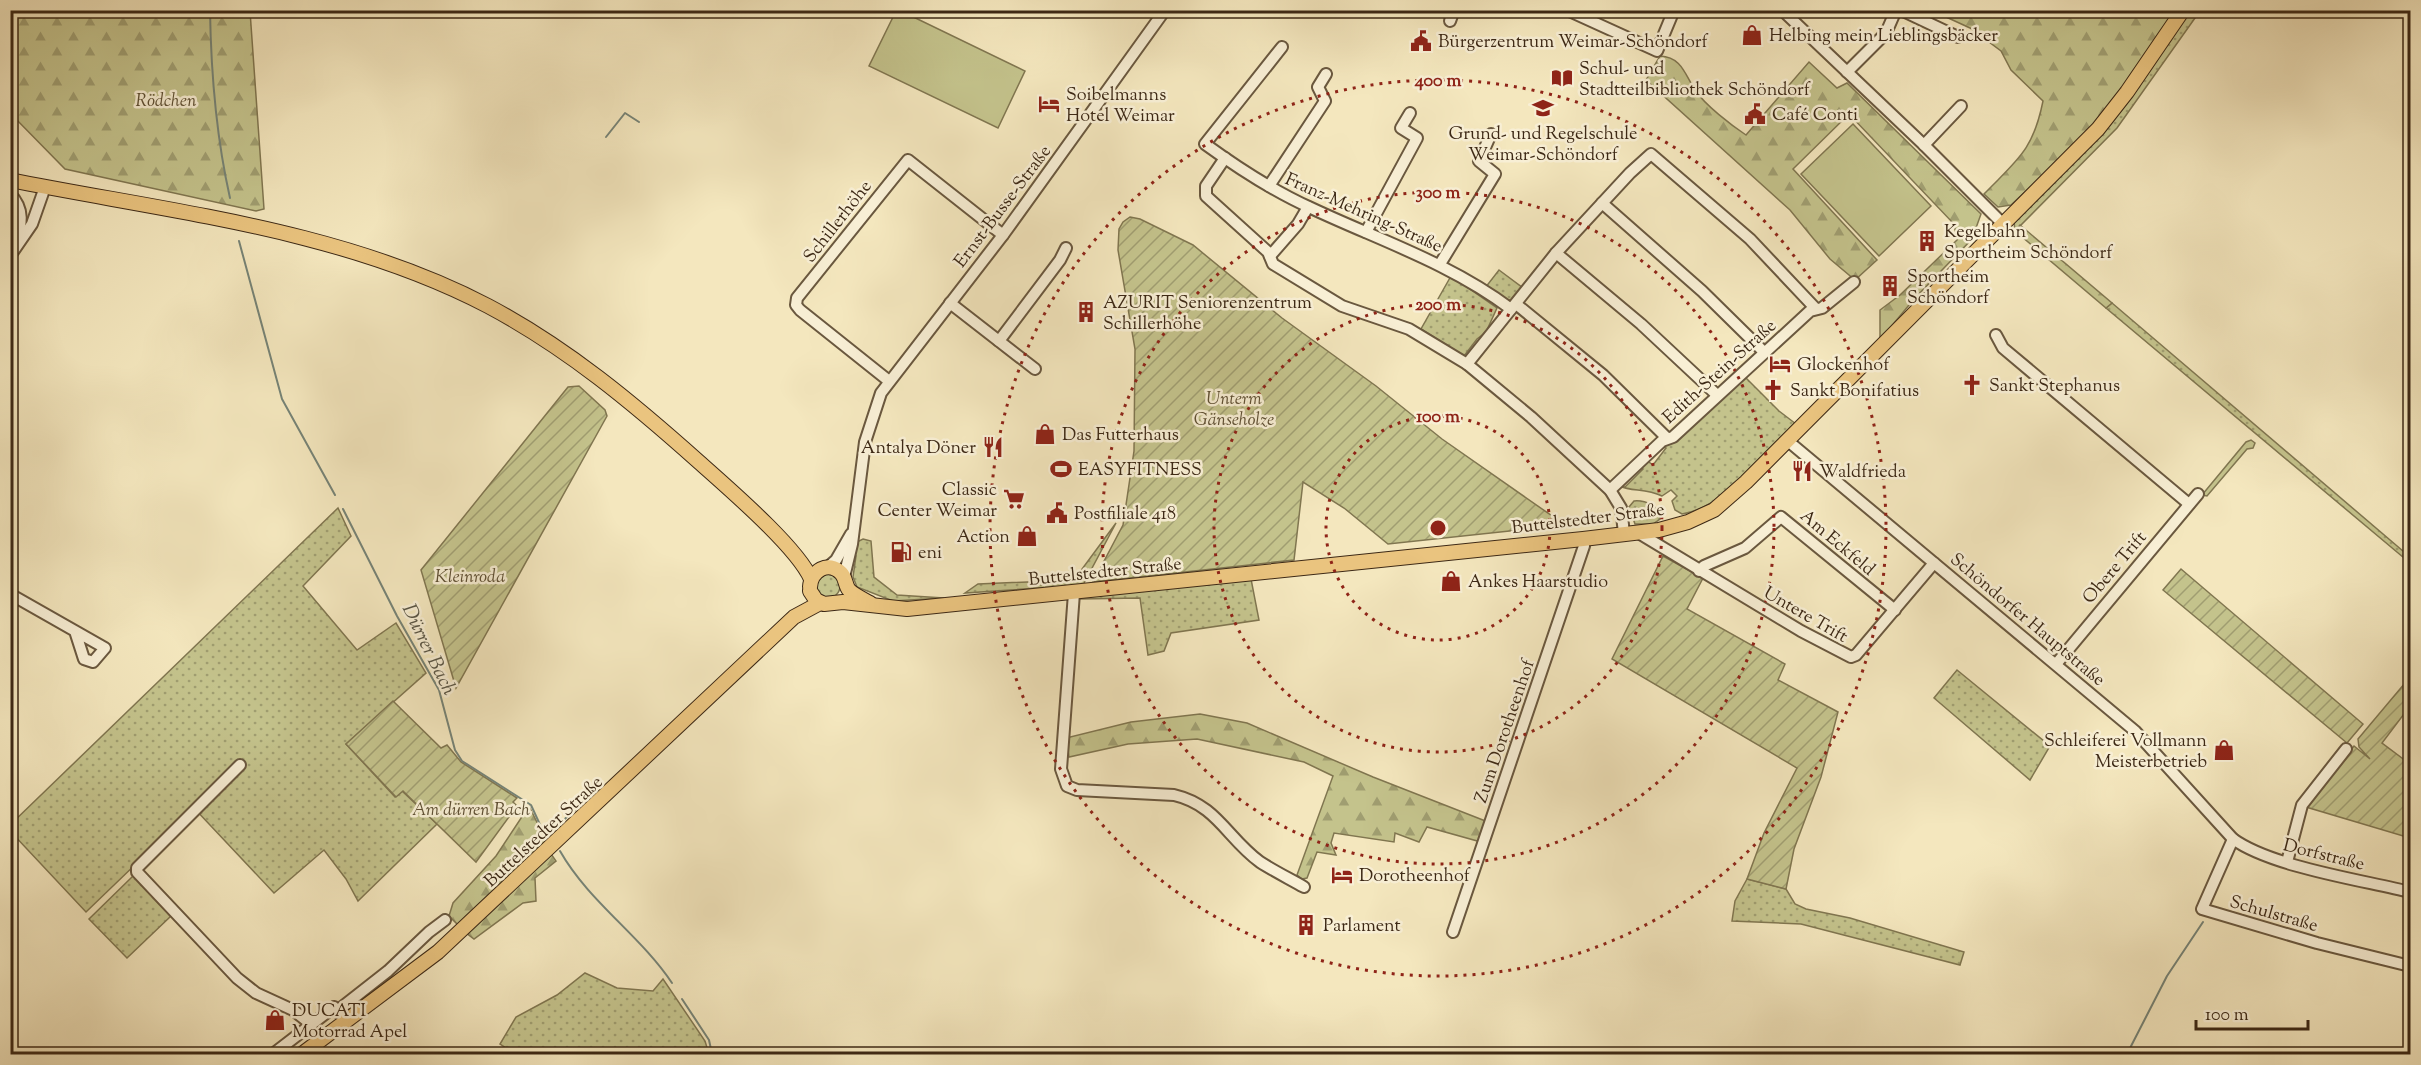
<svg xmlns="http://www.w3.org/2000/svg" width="2421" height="1065" viewBox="0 0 2421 1065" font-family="'Sorts Mill Goudy',serif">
	<defs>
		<pattern id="grass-dots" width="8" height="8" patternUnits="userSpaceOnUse" patternTransform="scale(1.5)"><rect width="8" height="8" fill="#c4c38c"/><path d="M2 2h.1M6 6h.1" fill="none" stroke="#a09e71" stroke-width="1.8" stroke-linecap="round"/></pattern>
		<pattern id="forest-firs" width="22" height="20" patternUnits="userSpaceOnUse" patternTransform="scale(1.5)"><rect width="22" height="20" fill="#c4c38c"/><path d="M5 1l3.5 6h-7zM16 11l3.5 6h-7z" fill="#a09e71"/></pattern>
		<pattern id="garden-furrows" width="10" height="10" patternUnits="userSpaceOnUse" patternTransform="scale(1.5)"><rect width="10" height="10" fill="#c4c38c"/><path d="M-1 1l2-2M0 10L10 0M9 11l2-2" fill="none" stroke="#a09e71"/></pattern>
	</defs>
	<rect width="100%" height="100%" fill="#f4e7be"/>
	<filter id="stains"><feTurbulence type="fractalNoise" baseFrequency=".00333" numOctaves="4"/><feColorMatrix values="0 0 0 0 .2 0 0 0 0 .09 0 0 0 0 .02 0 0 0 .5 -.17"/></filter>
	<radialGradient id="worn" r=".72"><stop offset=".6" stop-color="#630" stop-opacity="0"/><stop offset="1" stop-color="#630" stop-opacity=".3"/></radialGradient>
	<!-- grass -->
	<g fill="url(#grass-dots)" stroke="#807650" stroke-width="1.5">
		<polygon points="2189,11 2200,11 2117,128 2015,231 2014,221"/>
		<polygon points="1499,270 1523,288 1513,300 1504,300 1485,288"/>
		<polygon points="1451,276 1497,308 1486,332 1477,339 1464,356 1421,329"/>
		<polygon points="2112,303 2410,557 2410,563 2106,308"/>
		<path d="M1744 376 1779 411 1796 424C1766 454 1726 507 1682 514L1675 510 1672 501 1677 496 1671 490 1662 496C1645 488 1633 492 1619 486L1625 487 1643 469 1638 467 1646 460 1653 465 1666 448 1661 446Z"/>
		<path d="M1634 501C1645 500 1660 506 1660 519L1653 524H1635L1629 507Z"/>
		<polygon points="338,508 351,536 303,586 357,650 396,623 426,673 346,744 395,797 402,791 437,824 358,901 346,879 324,850 274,893 194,808 86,912 11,832 11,824"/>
		<polygon points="1116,523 1083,585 965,593 978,584 1074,580"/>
		<polygon points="863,539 871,541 874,577 897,595 944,598 893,601 857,587 853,577 856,556 853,555 857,542"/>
		<circle cx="828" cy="586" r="12"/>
		<polygon points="1251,579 1259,620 1171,633 1164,651 1148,655 1140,598 1080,599 1082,596"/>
		<polygon points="1957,670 2050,746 2030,780 1934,698"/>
		<polygon points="133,876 171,916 127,958 89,919"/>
		<polygon points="1747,879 1786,889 1795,904 1806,909 1850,918 1964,952 1960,965 1801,924 1732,921 1735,901"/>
		<polygon points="585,973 617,988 653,991 663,979 705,1041 709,1054 507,1054 506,1048 500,1044 516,1017 557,995"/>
	</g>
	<!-- forest -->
	<g fill="url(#forest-firs)" stroke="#807650" stroke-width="1.5">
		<polygon points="10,11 250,11 264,209 256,211 65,169 11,114"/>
		<path d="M1933 11H2177L2129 81 2085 136 2011 205 1998 207 1984 194C2017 160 2033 151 2043 101L2011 70 2001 51 1970 28Z"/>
		<path d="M1660 56C1682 57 1685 75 1695 90 1705 105 1731 125 1746 135L1809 62 1837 88 1847 83 1981 214 1972 239 1914 299 1880 340V310L1900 295 1957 240 1954 224 1849 114 1793 169 1877 260 1855 280 1830 259 1790 210 1646 80Z"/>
		<polygon points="2020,225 2112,303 2106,308 2015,231"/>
		<polygon points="2251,440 2255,443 2253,448 2247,449 2207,496 2202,495 2246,442"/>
		<polygon points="1200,714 1247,723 1373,777 1488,822 1481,842 1427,827 1419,842 1395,833 1394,842 1334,833 1331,843 1336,855 1317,852 1307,878 1302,879 1297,875 1333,776 1304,762 1197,739 1128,744 1069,757 1066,738 1131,722"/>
		<polygon points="529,806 547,843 459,926 449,916 453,903 496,856"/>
		<polygon points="551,854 556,861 535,878 536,901 523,903 474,939 466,933"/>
	</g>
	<!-- garden -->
	<g fill="url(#garden-furrows)" stroke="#807650" stroke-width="1.5">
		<polygon points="1130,217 1140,219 1193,245 1282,318 1376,386 1442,439 1565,525 1388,544 1344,508 1303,482 1294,560 1093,582 1123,525 1134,451 1135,349 1118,250 1119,229 1123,222"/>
		<polygon points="579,386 605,410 607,416 456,688 421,570 568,387"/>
		<polygon points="1663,556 1703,578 1687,609 1785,664 1778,680 1838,712 1821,777 1794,849 1786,889 1747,879 1764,833 1797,768 1612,659"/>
		<polygon points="2181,569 2363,724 2347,743 2163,590"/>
		<polygon points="2410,677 2410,706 2382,743 2410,764 2408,783 2410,784 2410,838 2306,807 2354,746 2370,759 2359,747 2358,739"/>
		<polygon points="393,701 441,748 447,745 461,762 517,798 513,802 517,806 476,862 403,791 396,797 346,744"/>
	</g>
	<!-- pitch -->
	<g fill="#c4c38c" stroke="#807650" stroke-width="1.5">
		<polygon points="901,11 1025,71 998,128 869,66 896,11"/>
		<polygon points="1853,124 1931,206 1879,256 1801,174"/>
	</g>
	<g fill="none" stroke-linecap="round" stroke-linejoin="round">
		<!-- stream -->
		<g stroke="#768376" stroke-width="2">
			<path d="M210 10C211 74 216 136 230 198"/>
			<polyline points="606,137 625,113 639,122"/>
			<polyline points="239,241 282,399 335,495"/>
			<polyline points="343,509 397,616 439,690 455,750 462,761 531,805 547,840"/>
			<polyline points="558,825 577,808"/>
			<path d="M560 851C589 902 640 935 672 983"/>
			<polyline points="682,999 709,1040 712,1054"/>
			<polyline points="2127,1054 2167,976 2203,922"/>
		</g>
		<defs>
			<g id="minor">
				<polyline points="1567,10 1657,51 1674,10"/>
				<polyline points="1782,10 1924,145 2002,223"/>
				<polyline points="1901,10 1958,37"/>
				<polyline points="1450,21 1454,10"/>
				<path d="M1282 47 1205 144C1238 168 1273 191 1311 208 1379 240 1450 263 1511 309"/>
				<polyline points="1847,72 1886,33 1896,10"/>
				<polyline points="1924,145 1961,106"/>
				<polyline points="1225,158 1206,186 1206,196 1268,252 1273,264 1342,306 1409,329 1467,364 1531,417 1610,490 1621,508 1624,533"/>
				<polyline points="1269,186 1325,101 1318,87 1326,74"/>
				<path d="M10 194C25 209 22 225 15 243"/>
				<polyline points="1602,203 1702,291 1764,352"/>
				<polyline points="1366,232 1417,138 1401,128 1410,113"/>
				<polyline points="1556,253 1641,324 1717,395"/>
				<polyline points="10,256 32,224 45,187"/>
				<polyline points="1270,256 1298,224 1308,207"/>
				<polyline points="1440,264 1495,174 1479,161 1491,134"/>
				<polyline points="950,303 1035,369"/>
				<polyline points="1516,304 1603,375 1667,438"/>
				<polyline points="1996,335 2003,348 2189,504"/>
				<polyline points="999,341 1060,260 1066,248"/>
				<polyline points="1467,364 1556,253 1630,173 1651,154 1750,239 1816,309"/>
				<polyline points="889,381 800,310 796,305 797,298 908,160 1003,235"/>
				<path d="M1788 441 2135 731 2233 839C2272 867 2362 880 2410 892"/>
				<polyline points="1610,490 1662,441 1673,437 1810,311 1822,308 1854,282"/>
				<polyline points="1637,532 1801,631 1851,657 1856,655 1934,563"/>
				<polyline points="828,567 836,560 851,534"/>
				<polyline points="1699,571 1704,566 1745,548 1781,517 1895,610"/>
				<polyline points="844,577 852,544 865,442 881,393 1003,235 1165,10"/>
				<path d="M1074 593 1061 769 1067 786 1077 790 1174 795C1217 805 1227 838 1260 862 1274 871 1290 879 1304 887"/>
				<polyline points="10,594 105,648 93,662 84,659 75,631"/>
				<polyline points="2057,663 2198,494"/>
				<polyline points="240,765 137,868 137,872 237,978 256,993 293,1010 311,1024"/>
				<polyline points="2233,839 2202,909 2317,943 2410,966"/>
				<polyline points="2287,862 2302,805 2346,749"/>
				<polyline points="1453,932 1584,546 1583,539"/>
				<polyline points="337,1011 388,971 429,932 445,920"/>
				<polyline points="273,1054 334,1007 340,1014"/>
			</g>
			<g id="major">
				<path d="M10 180C170 212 341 229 488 306 567 348 633 403 699 462 728 488 797 547 811 579"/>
				<path d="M810 587C811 571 828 560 841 573 846 578 845 585 849 590 855 596 863 599 870 603"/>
				<polyline points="810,591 816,600 824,604 843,602 907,609 1583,539 1659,530 1688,522 1714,510 1746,482 2098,129 2127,92 2183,10"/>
				<polyline points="302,1054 438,952 794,617 820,603"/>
			</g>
		</defs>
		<!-- minor casing -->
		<use href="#minor" stroke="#6a583f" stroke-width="14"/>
		<!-- major casing -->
		<use href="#major" stroke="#3c2815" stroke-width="16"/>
		<!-- minor -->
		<use href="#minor" stroke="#f8efd5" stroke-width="10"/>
		<!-- major -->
		<use href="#major" stroke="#eac47f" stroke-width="14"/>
	</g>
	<!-- distance rings -->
	<g fill="none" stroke="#8f2418" stroke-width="3" stroke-dasharray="3 6">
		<circle cx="1438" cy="528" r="112"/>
		<circle cx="1438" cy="528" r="224"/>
		<circle cx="1438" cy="528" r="336"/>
		<circle cx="1438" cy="528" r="448"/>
	</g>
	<!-- icons -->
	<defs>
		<symbol id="shop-bare" viewBox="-9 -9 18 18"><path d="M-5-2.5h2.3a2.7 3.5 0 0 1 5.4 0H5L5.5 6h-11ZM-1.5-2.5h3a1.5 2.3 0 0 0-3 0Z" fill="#8f2418" stroke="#f8efd5" stroke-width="2.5" paint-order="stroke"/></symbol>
		<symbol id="civic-bare" viewBox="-9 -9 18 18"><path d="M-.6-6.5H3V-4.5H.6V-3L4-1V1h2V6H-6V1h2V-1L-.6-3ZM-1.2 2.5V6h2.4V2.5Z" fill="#8f2418" stroke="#f8efd5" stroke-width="2.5" paint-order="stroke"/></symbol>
		<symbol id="library-bare" viewBox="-9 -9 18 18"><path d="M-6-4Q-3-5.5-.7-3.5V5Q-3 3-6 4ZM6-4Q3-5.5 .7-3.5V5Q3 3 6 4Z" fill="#8f2418" stroke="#f8efd5" stroke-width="2.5" paint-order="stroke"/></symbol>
		<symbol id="hotel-bare" viewBox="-9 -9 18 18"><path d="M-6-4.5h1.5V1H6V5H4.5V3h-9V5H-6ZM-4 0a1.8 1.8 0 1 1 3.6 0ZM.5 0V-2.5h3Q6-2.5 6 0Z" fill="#8f2418" stroke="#f8efd5" stroke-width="2.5" paint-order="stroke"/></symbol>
		<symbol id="school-bare" viewBox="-9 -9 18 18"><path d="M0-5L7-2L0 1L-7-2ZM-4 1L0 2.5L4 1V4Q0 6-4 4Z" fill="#8f2418" stroke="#f8efd5" stroke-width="2.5" paint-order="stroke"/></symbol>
		<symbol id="building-bare" viewBox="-9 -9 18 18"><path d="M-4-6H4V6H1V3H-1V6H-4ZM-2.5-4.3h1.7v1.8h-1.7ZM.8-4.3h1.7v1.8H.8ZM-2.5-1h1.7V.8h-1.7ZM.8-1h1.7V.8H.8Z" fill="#8f2418" stroke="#f8efd5" stroke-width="2.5" paint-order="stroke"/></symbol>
		<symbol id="church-bare" viewBox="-9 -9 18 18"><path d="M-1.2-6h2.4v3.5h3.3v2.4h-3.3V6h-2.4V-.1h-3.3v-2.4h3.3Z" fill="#8f2418" stroke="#f8efd5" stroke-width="2.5" paint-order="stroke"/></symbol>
		<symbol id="restaurant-bare" viewBox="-9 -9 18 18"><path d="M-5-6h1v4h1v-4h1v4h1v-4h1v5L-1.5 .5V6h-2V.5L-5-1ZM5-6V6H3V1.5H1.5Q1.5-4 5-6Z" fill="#8f2418" stroke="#f8efd5" stroke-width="2.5" paint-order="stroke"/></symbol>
		<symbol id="stadium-bare" viewBox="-9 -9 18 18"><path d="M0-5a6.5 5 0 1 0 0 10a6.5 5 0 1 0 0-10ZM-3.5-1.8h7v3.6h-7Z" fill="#8f2418" stroke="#f8efd5" stroke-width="2.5" paint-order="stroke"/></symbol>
		<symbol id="supermarket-bare" viewBox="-9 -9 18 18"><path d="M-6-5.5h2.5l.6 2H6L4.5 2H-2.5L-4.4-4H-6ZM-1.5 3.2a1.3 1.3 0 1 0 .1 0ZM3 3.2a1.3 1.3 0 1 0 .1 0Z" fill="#8f2418" stroke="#f8efd5" stroke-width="2.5" paint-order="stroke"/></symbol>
		<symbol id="fuel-bare" viewBox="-9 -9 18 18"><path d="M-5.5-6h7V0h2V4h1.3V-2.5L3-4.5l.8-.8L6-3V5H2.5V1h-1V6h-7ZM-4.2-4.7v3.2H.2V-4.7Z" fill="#8f2418" stroke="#f8efd5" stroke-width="2.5" paint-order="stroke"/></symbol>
	</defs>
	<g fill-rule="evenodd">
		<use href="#shop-bare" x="1737" y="20" width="30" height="30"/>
		<use href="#civic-bare" x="1406" y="26" width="30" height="30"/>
		<use href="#library-bare" x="1547" y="63" width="30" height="30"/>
		<use href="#hotel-bare" x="1034" y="89" width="30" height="30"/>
		<use href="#school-bare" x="1528" y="93" width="30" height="30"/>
		<use href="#civic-bare" x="1740" y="99" width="30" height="30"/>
		<use href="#building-bare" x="1912" y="226" width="30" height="30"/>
		<use href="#building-bare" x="1875" y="271" width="30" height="30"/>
		<use href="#building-bare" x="1071" y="297" width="30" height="30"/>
		<use href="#hotel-bare" x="1765" y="349" width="30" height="30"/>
		<use href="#church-bare" x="1957" y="370" width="30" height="30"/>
		<use href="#church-bare" x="1758" y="375" width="30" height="30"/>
		<use href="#shop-bare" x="1030" y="419" width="30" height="30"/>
		<use href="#restaurant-bare" x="978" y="432" width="30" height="30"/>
		<use href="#stadium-bare" x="1046" y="454" width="30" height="30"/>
		<use href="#restaurant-bare" x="1787" y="456" width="30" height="30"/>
		<use href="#supermarket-bare" x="999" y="484" width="30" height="30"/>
		<use href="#civic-bare" x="1042" y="498" width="30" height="30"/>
		<use href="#shop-bare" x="1012" y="521" width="30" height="30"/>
		<use href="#fuel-bare" x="886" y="537" width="30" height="30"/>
		<use href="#shop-bare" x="1436" y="566" width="30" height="30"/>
		<use href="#shop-bare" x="2209" y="735" width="30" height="30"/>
		<use href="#hotel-bare" x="1327" y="860" width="30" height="30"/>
		<use href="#building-bare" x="1291" y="910" width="30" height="30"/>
		<use href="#shop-bare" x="260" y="1005" width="30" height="30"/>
	</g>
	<g text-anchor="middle" stroke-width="5" stroke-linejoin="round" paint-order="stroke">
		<!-- poi labels -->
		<g font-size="18" fill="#3c2815" stroke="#f8efd5" text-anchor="start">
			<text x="1769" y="41">Helbing mein Lieblingsbäcker</text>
			<text x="1438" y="47">Bürgerzentrum Weimar-Schöndorf</text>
			<text x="1579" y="74">Schul- und<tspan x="1579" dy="21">Stadtteilbibliothek Schöndorf</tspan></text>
			<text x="1066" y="100">Soibelmanns<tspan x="1066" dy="21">Hotel Weimar</tspan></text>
			<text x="1772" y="120">Café Conti</text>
			<text x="1543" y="139" text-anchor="middle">Grund- und Regelschule<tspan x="1543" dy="21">Weimar-Schöndorf</tspan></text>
			<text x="1944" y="237">Kegelbahn<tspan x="1944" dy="21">Sportheim Schöndorf</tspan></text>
			<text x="1907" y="282">Sportheim<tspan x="1907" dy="21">Schöndorf</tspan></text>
			<text x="1103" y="308">AZURIT Seniorenzentrum<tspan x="1103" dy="21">Schillerhöhe</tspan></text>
			<text x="1797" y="370">Glockenhof</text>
			<text x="1989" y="391">Sankt Stephanus</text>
			<text x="1790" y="396">Sankt Bonifatius</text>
			<text x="1062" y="440">Das Futterhaus</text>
			<text x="976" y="453" text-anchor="end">Antalya Döner</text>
			<text x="1078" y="475">EASYFITNESS</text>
			<text x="1819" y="477">Waldfrieda</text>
			<text x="997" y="495" text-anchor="end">Classic<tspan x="997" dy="21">Center Weimar</tspan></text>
			<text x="1074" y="519">Postfiliale 418</text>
			<text x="1010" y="542" text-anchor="end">Action</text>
			<text x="918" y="558">eni</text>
			<text x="1468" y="587">Ankes Haarstudio</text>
			<text x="2207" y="746" text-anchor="end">Schleiferei Vollmann<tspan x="2207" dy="21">Meisterbetrieb</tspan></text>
			<text x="1359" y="881">Dorotheenhof</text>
			<text x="1323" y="931">Parlament</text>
			<text x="292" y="1016">DUCATI<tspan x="292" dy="21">Motorrad Apel</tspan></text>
		</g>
		<!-- park labels -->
		<g font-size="18" font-style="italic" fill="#5e4f33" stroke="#f8efd5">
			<text x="166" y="106">Rödchen</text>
			<text x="1234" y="404">Unterm<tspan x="1234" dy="21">Gänseholze</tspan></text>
			<text x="470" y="582">Kleinroda</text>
			<text x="471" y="815">Am dürren Bach</text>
		</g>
		<!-- street labels -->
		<g font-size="18" fill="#3c2815" stroke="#f8efd5">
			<text transform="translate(1002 206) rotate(-53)" y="6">Ernst-Busse-Straße</text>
			<text transform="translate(1364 212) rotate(24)" y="6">Franz-Mehring-Straße</text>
			<text transform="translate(837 221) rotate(-52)" y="6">Schillerhöhe</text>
			<text transform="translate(1719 371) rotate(-42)" y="6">Edith-Stein-Straße</text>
			<text transform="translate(1588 518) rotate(-7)" y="6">Buttelstedter Straße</text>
			<text transform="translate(1838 542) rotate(40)" y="6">Am Eckfeld</text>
			<text transform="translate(2114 567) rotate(-50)" y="6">Obere Trift</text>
			<text transform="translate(1105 571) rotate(-6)" y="6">Buttelstedter Straße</text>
			<text transform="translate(1806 614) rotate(30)" y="6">Untere Trift</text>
			<text transform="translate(2028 619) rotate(40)" y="6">Schöndorfer Hauptstraße</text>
			<text transform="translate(1504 731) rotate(-71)" y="6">Zum Dorotheenhof</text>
			<text transform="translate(543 831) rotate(-43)" y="6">Buttelstedter Straße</text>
			<text transform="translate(2324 854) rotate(14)" y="6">Dorfstraße</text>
			<text transform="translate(2274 913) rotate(16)" y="6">Schulstraße</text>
		</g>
		<!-- water labels -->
		<g font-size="20" font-style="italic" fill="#595545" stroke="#f8efd5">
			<text transform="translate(430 649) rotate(64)" y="7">Dürrer Bach</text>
		</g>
	</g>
	<circle cx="1438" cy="528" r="9" fill="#8f2418" stroke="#f8efd5" stroke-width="3"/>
	<g font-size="18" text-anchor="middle" font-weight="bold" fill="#8f2418" stroke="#f8efd5" stroke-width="5" stroke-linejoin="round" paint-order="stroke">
		<text x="1438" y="86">400 m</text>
		<text x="1438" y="198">300 m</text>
		<text x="1438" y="310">200 m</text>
		<text x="1438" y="422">100 m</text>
	</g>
	<!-- margin -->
	<rect width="2421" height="1065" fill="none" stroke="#f4e7be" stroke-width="36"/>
	<rect x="12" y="12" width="2397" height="1041" fill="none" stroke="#3c2815" stroke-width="3"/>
	<rect x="18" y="18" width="2385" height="1029" fill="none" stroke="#3c2815" stroke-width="1.5"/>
	<!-- scale -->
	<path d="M2196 1020v9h112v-9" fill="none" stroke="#3c2815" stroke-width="3"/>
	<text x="2205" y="1020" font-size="18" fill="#3c2815" stroke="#f8efd5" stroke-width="4.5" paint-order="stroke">100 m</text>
	<rect width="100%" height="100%" filter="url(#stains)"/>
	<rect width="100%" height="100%" fill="url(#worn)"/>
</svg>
